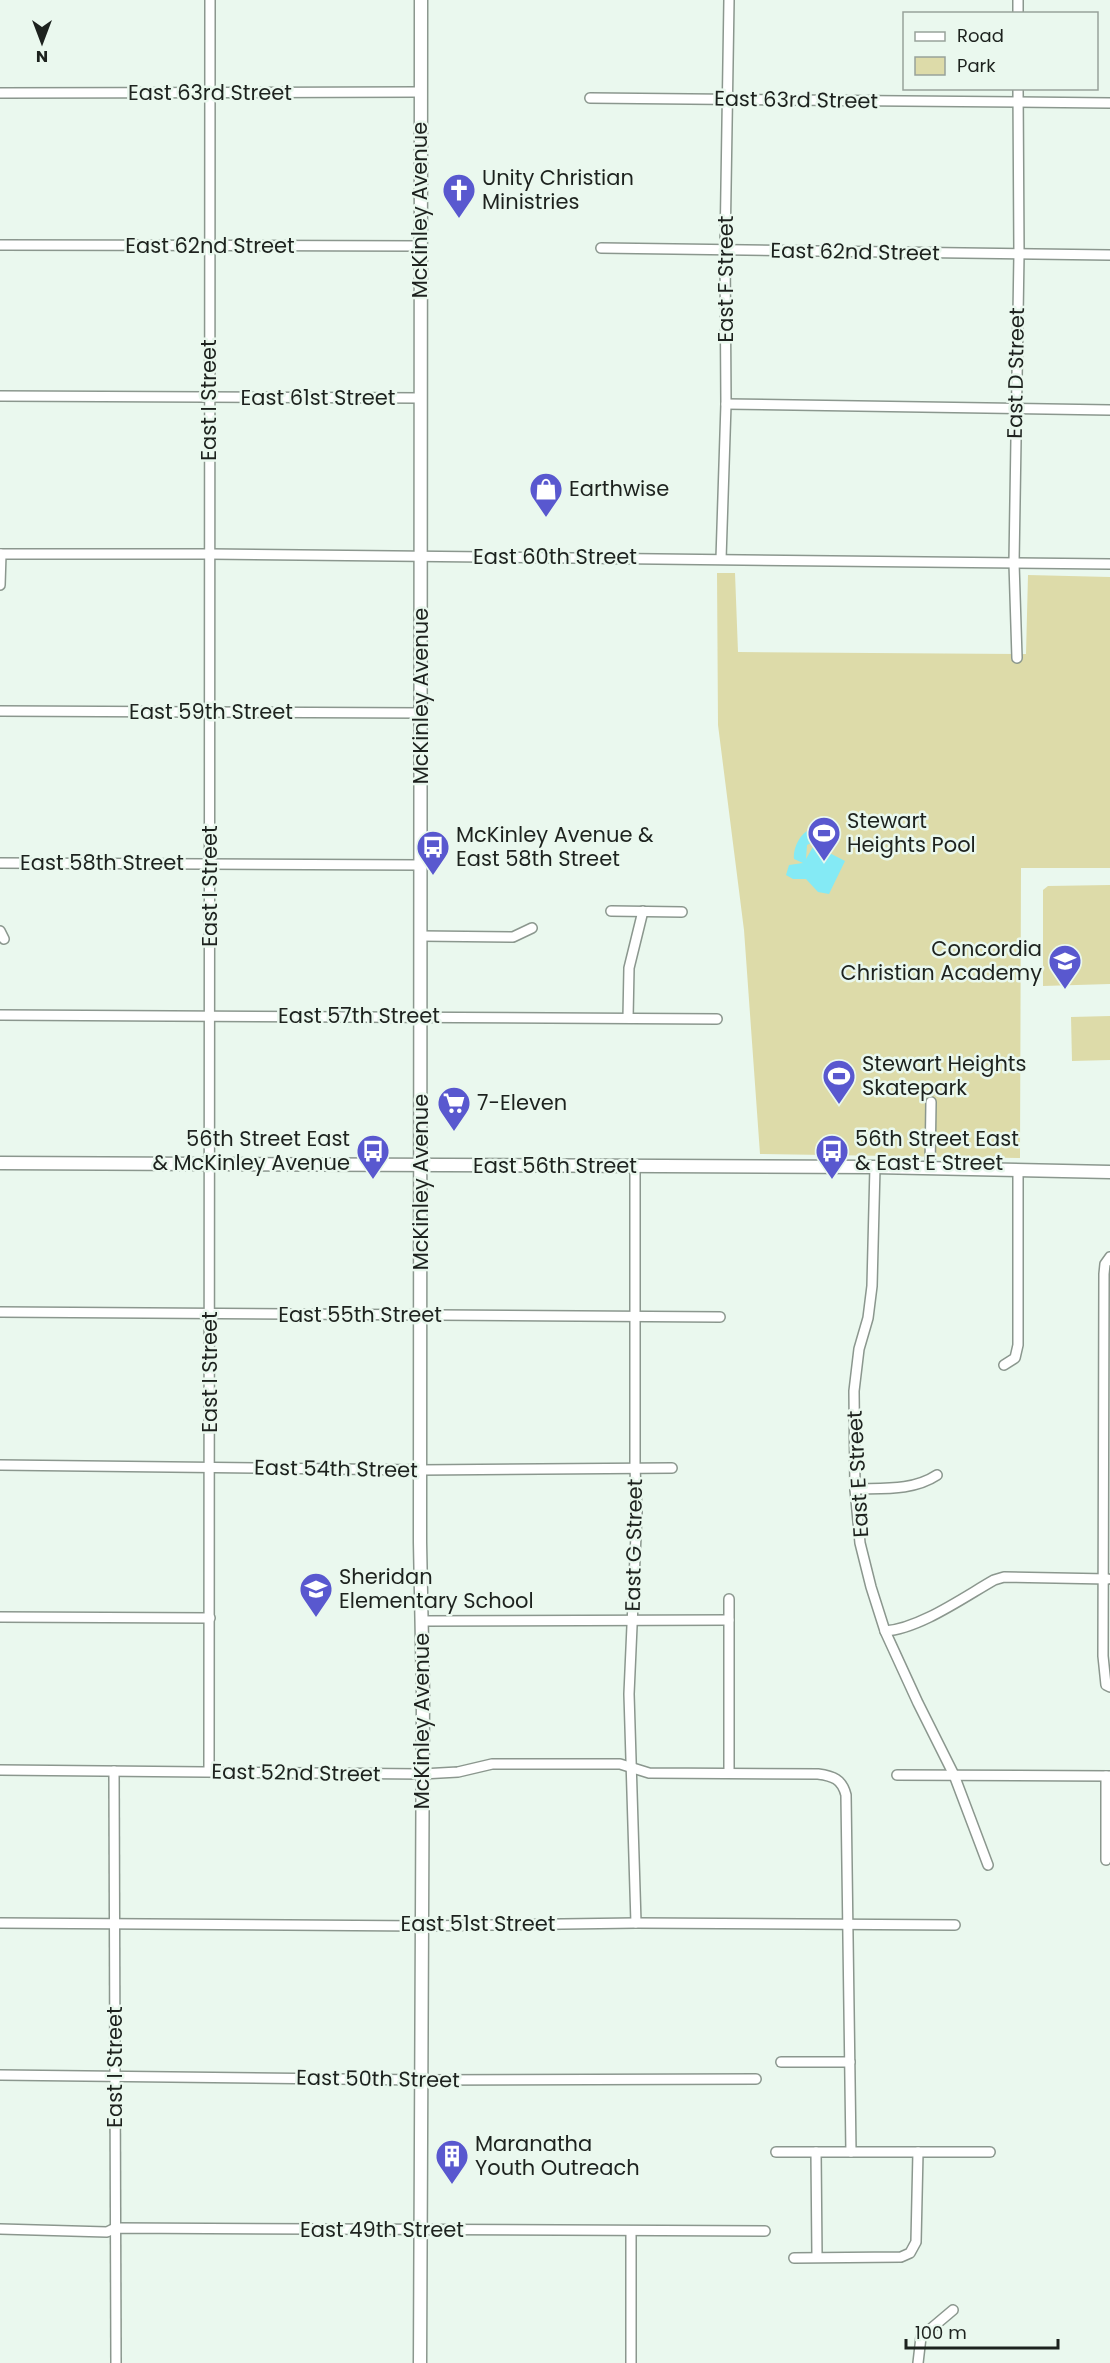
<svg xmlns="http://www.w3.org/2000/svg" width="1110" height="2363" viewBox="0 0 1110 2363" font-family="Poppins,sans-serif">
	<rect width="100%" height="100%" fill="#eaf8ee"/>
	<!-- green -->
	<g fill="#dddba9">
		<polygon points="717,573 735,573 738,652 1026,654 1028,575 1110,577 1110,868 1021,868 1020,1158 760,1154 744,930 718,725"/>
		<polygon points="1110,885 1110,984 1043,986 1043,890 1048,886"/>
		<polygon points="1110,1016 1110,1060 1072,1061 1071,1017"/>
	</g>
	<!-- water -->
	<path fill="#84eaf5" d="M811 829 816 831 818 836 817 840 807 845 806 859 814 845 845 861 829 894 818 892 806 879H793L786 875 789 865 803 863 794 859C793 848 800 833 811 829Z"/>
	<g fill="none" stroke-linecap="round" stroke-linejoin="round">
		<defs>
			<g id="street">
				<polyline points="1018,0 1018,14"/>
				<polyline points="0,93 419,92"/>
				<polyline points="590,98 1110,103"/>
				<polyline points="0,245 421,246"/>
				<polyline points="601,248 1110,255"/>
				<polyline points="0,396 421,398"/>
				<polyline points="726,404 1110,410"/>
				<polyline points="0,554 210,554 1110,564"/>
				<polyline points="721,559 726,404 725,250 729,0"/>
				<polyline points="0,585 1,554"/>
				<polyline points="1017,658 1014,563 1019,254 1018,88"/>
				<polyline points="0,711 422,713"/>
				<polyline points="0,863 420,865"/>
				<polyline points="611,911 682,912"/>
				<polyline points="0,931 4,939"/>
				<polyline points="421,936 513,937 532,928"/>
				<polyline points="0,1015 717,1019"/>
				<polyline points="628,1018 629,968 643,911"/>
				<polyline points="635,1167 635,1468 637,1512 629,1694 636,1923"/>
				<polyline points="875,1167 872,1286 868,1318 859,1349 854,1391 855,1489 860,1543 871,1587 885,1631 918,1703 954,1775 988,1865"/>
				<polyline points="930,1168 931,1102"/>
				<polyline points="1110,1257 1105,1264 1104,1274 1103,1656 1106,1685 1110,1687"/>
				<polyline points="0,1312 720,1317"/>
				<polyline points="1004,1365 1015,1358 1018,1345 1018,1170"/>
				<polyline points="0,1465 420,1470 672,1468"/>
				<path d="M855 1489C882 1488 913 1491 937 1475"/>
				<polyline points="729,1599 729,1773"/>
				<polyline points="0,1617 210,1618"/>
				<polyline points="423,1621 729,1620"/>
				<path d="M885 1631C919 1629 964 1597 994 1580L1004 1577 1108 1579"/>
				<path d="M0 1770 422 1774 458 1772 492 1764H620L649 1773 818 1774C833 1776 842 1779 846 1795L851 2152"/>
				<polyline points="114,1771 116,2363"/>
				<polyline points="209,1771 210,0"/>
				<polyline points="897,1775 1110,1776"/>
				<polyline points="1106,1860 1106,1776"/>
				<polyline points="0,1923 422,1926 636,1923 955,1925"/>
				<polyline points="781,2062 850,2062"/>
				<polyline points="0,2075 422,2080 756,2079"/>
				<polyline points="776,2152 990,2152"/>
				<polyline points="816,2152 817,2257"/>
				<polyline points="0,2229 107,2232 115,2228 765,2231"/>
				<polyline points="794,2258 901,2257 910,2253 916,2242 918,2152"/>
				<polyline points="631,2363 631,2231"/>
				<polyline points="918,2363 921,2337 953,2310"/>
			</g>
			<g id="secondary">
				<polyline points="0,1163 875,1167 1110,1172"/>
				<polyline points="420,2363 423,1695 420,1542 421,0"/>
			</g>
		</defs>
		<!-- street casing -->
		<use href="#street" stroke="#8b978e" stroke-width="12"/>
		<!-- secondary casing -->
		<use href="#secondary" stroke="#8b978e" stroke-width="15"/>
		<!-- street -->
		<use href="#street" stroke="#fff" stroke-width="9"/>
		<!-- secondary -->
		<use href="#secondary" stroke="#fff" stroke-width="12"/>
	</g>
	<!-- icons -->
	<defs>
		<symbol id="church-pin" viewBox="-11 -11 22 30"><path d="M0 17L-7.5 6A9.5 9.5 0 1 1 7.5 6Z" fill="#5958cf" stroke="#eaf8ee"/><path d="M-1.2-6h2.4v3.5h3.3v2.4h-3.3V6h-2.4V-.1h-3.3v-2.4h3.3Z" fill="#fff"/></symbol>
		<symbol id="shop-pin" viewBox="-11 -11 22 30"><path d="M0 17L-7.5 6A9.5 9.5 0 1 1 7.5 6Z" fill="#5958cf" stroke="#eaf8ee"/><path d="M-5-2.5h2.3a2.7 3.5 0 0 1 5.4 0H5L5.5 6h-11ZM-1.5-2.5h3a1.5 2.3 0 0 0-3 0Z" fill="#fff"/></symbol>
		<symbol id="stadium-pin" viewBox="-11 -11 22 30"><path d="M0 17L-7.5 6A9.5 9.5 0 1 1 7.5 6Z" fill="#5958cf" stroke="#eaf8ee"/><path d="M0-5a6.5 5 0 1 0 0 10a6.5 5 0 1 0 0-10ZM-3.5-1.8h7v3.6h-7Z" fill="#fff"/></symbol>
		<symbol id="bus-pin" viewBox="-11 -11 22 30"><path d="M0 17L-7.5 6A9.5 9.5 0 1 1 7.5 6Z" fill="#5958cf" stroke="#eaf8ee"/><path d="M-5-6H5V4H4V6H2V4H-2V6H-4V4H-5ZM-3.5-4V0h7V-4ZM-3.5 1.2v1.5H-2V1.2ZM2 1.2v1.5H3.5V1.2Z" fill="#fff"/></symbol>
		<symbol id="school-pin" viewBox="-11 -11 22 30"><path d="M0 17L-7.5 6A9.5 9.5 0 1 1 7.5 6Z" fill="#5958cf" stroke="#eaf8ee"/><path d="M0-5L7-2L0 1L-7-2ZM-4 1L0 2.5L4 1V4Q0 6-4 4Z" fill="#fff"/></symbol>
		<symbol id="supermarket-pin" viewBox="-11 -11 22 30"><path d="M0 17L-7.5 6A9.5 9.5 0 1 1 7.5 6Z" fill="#5958cf" stroke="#eaf8ee"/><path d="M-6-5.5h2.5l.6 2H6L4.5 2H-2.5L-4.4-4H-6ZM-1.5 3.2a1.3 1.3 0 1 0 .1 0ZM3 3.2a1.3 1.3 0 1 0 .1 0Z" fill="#fff"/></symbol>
		<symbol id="building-pin" viewBox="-11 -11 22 30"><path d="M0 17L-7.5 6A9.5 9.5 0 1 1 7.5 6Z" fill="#5958cf" stroke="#eaf8ee"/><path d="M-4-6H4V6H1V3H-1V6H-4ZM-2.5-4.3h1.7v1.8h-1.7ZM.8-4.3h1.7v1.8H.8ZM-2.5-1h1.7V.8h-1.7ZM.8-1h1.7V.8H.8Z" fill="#fff"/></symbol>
	</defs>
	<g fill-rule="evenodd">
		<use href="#church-pin" x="440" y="171" width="38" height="52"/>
		<use href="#shop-pin" x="527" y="470" width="38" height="52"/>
		<use href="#stadium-pin" x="805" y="814" width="38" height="52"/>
		<use href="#bus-pin" x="414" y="828" width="38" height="52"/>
		<use href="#school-pin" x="1046" y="942" width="38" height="52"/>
		<use href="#stadium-pin" x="820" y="1057" width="38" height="52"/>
		<use href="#supermarket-pin" x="435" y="1084" width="38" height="52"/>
		<use href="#bus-pin" x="354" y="1132" width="38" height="52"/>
		<use href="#bus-pin" x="813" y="1132" width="38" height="52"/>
		<use href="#school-pin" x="297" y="1570" width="38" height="52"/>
		<use href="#building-pin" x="433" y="2137" width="38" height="52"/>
	</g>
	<g text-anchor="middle" stroke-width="5" stroke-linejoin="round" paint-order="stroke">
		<!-- street labels -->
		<g font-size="21" fill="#1d221e" stroke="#eaf8ee">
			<text x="210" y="100">East 63rd Street</text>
			<text transform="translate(796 100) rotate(1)" y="7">East 63rd Street</text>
			<text transform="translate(420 210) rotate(-90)" y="7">McKinley Avenue</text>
			<text x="210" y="253">East 62nd Street</text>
			<text transform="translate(855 252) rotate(1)" y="7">East 62nd Street</text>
			<text transform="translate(726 279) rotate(-90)" y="7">East F Street</text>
			<text transform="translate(1016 373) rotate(-89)" y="7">East D Street</text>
			<text x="318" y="405">East 61st Street</text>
			<text transform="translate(209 400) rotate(-90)" y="7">East I Street</text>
			<text x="555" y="564">East 60th Street</text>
			<text transform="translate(421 696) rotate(-90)" y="7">McKinley Avenue</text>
			<text x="211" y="719">East 59th Street</text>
			<text x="102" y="870">East 58th Street</text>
			<text transform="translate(210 886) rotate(-90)" y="7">East I Street</text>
			<text x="359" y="1023">East 57th Street</text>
			<text x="555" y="1173">East 56th Street</text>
			<text transform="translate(421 1182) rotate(-90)" y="7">McKinley Avenue</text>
			<text x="360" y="1322">East 55th Street</text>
			<text transform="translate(210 1372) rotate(-90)" y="7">East I Street</text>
			<text transform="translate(336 1469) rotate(1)" y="7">East 54th Street</text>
			<text transform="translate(858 1474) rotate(-93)" y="7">East E Street</text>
			<text transform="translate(634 1545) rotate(-89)" y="7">East G Street</text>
			<text transform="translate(422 1721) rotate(-90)" y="7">McKinley Avenue</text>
			<text transform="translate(296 1773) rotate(1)" y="7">East 52nd Street</text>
			<text x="478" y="1931">East 51st Street</text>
			<text transform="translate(115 2067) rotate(-90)" y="7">East I Street</text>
			<text transform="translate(378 2079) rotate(1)" y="7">East 50th Street</text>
			<text x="382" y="2237">East 49th Street</text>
		</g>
		<!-- poi labels -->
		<g font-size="21" fill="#1d221e" stroke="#eaf8ee" text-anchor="start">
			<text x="482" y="185">Unity Christian<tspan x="482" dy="24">Ministries</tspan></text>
			<text x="569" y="496">Earthwise</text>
			<text x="847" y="828">Stewart<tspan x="847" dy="24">Heights Pool</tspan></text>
			<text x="456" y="842">McKinley Avenue &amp;<tspan x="456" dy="24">East 58th Street</tspan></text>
			<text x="1042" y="956" text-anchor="end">Concordia<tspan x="1042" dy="24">Christian Academy</tspan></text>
			<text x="862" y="1071">Stewart Heights<tspan x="862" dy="24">Skatepark</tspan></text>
			<text x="477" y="1110">7-Eleven</text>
			<text x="350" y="1146" text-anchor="end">56th Street East<tspan x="350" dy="24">&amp; McKinley Avenue</tspan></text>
			<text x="855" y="1146">56th Street East<tspan x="855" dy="24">&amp; East E Street</tspan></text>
			<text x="339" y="1584">Sheridan<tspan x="339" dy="24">Elementary School</tspan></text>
			<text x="475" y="2151">Maranatha<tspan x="475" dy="24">Youth Outreach</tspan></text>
		</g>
	</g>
	<!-- legend -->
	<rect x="903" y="12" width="195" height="78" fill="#eaf8ee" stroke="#98a29b" stroke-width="1.5"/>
	<rect x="915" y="32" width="30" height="9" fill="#ffffff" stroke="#98a29b" stroke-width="1.5"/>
	<text x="957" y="42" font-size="18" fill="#1d221e">Road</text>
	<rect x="915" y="57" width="30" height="18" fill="#dddba9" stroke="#98a29b" stroke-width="1.5"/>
	<text x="957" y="72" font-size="18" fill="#1d221e">Park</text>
	<!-- north arrow -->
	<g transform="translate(42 42) rotate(180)" stroke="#eaf8ee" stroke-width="4.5" paint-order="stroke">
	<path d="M0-4.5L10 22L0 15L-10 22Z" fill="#1d221e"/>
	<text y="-9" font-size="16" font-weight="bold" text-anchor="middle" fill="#1d221e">N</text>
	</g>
	<!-- scale -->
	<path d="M906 2339v9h152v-9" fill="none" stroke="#1d221e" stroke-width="3"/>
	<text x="915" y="2339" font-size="18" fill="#1d221e" stroke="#eaf8ee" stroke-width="4.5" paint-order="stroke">100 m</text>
</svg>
